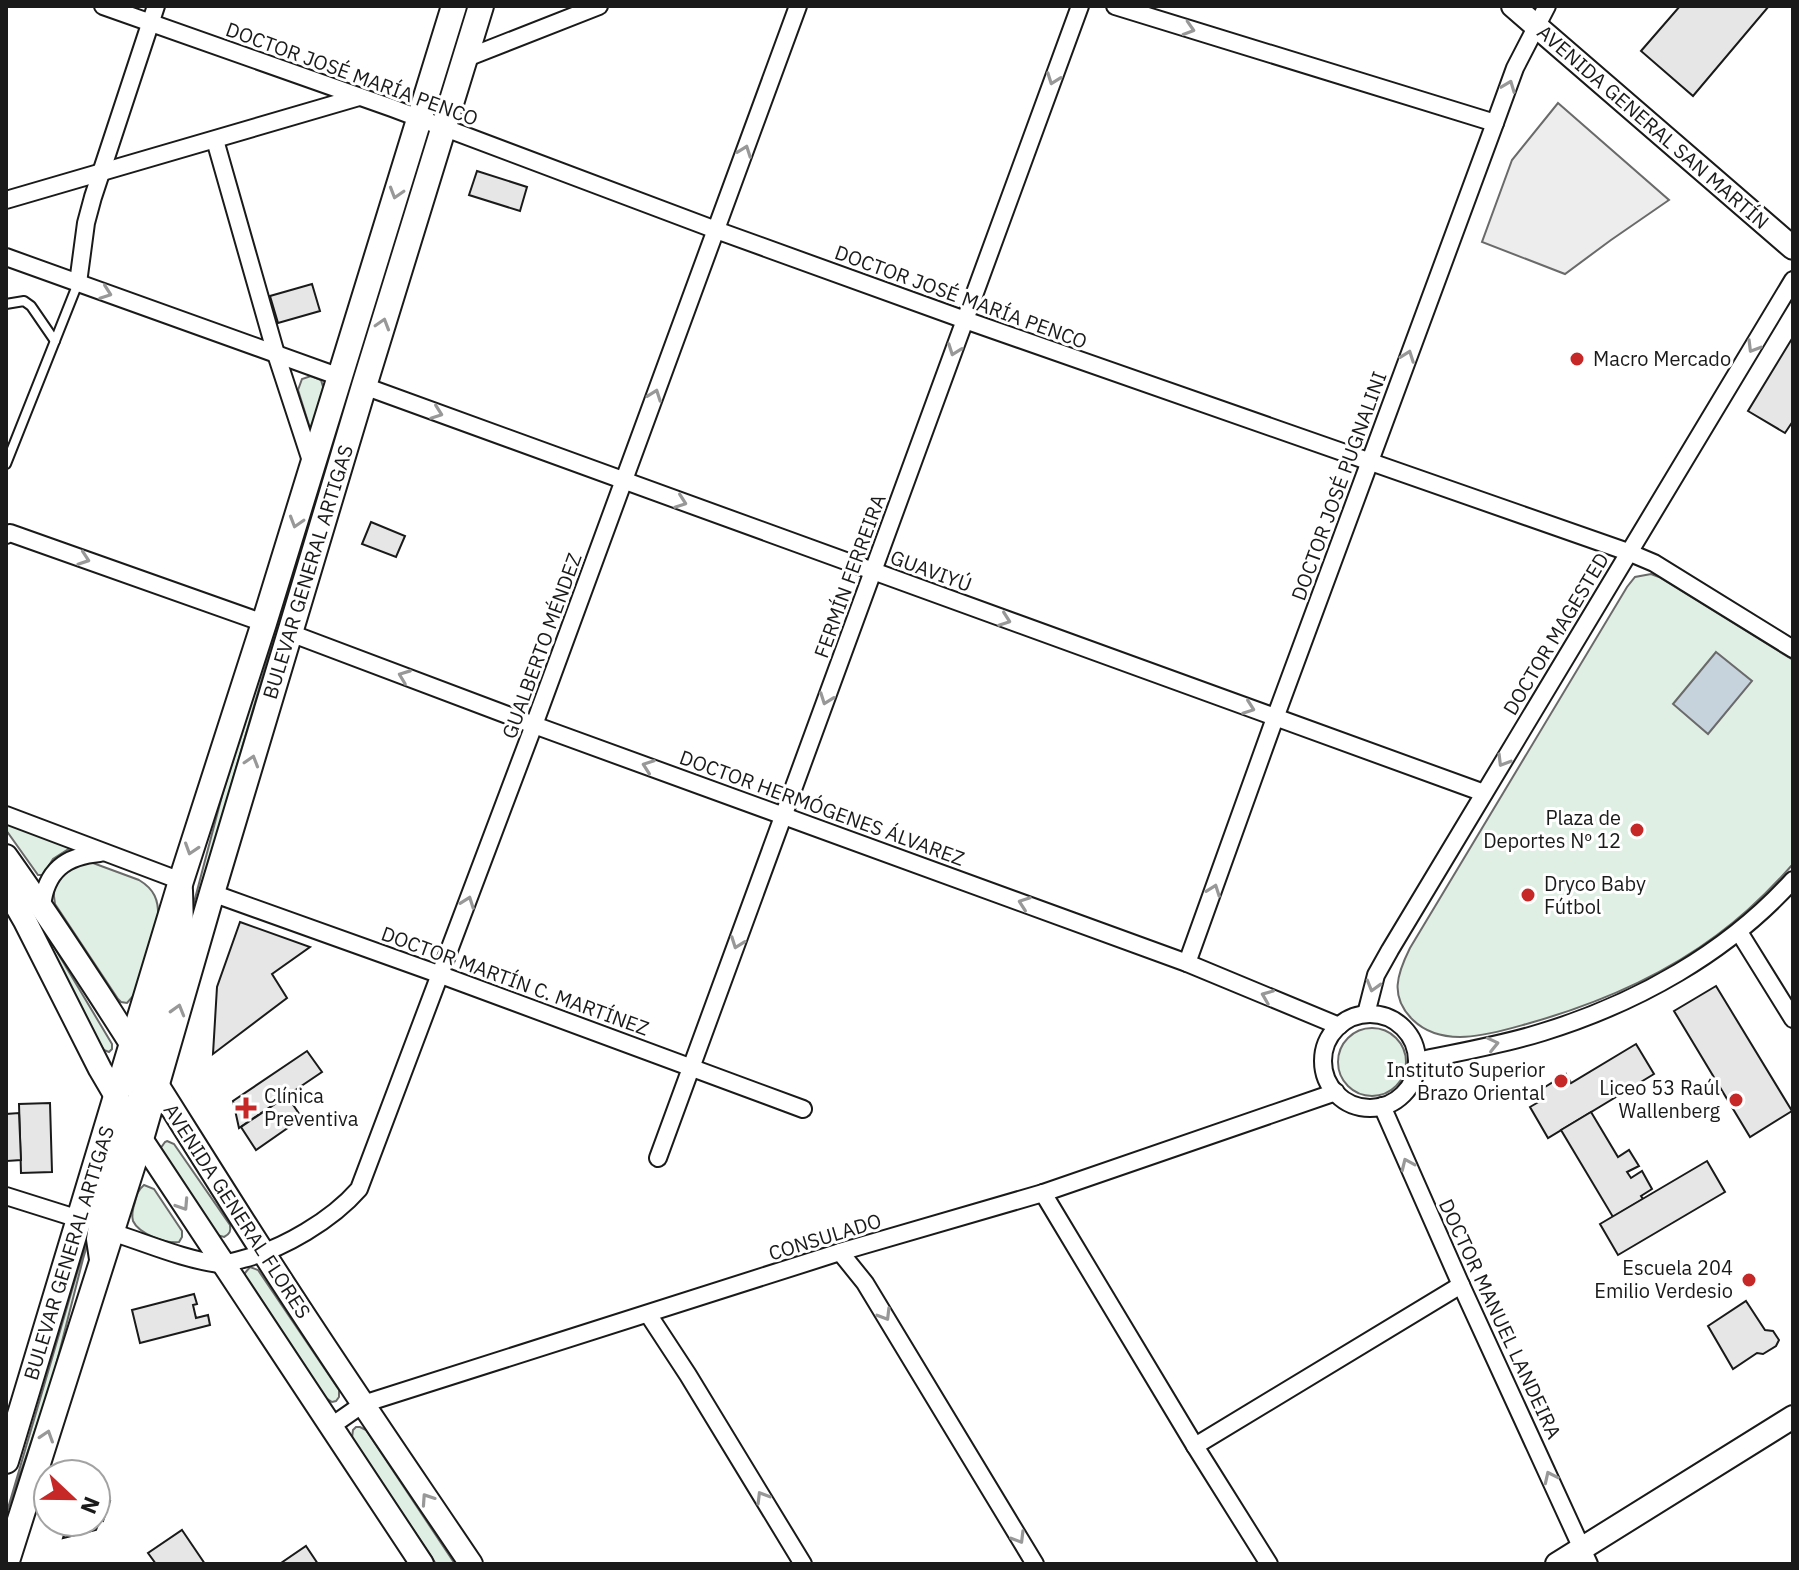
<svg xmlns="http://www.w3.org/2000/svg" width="1799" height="1570" viewBox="0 0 1799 1570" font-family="'IBM Plex Sans',sans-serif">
	<rect width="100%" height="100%" fill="#fff"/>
	<!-- green -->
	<g fill="#e0efe3" stroke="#6a6a6a" stroke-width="2">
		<polygon points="428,134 271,647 156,1047 223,792"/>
		<polygon points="311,376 321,380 324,390 312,427 309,425 298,390 302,379"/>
		<path d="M1651 574 1659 577 1793 660V864C1770 890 1746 914 1717 935 1661 977 1597 1004 1530 1023 1494 1033 1444 1050 1413 1020 1389 997 1397 974 1410 948L1627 587 1635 577Z"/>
		<polygon points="7,822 70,848 53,859 43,875 38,875 6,830"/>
		<path d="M80 862 93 863 139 880C154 889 159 900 158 917L134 995 127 1003 121 1002 118 999 55 904C50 881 62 871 80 862Z"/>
		<polygon points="16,883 112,1044 112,1049 109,1052 104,1050 95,1036"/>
		<circle cx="1372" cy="1062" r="34"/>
		<path d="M167 1141 174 1144 230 1225C231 1231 230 1234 224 1237L217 1235 160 1149 165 1142Z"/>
		<polygon points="114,1147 116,1148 83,1259 52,1381 6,1515"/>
		<path d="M144 1185 154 1189 182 1231V1237L179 1242C166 1244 139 1234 133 1221 131 1214 133 1208 135 1202 137 1194 138 1190 144 1185Z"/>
		<polygon points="250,1267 258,1270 339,1390 339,1397 336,1401 332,1402 326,1398 245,1278 245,1273"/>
		<polygon points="356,1427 360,1427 366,1430 455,1564 436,1564 352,1438 353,1430"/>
	</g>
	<!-- parking -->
	<polygon fill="#ededed" stroke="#6a6a6a" stroke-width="2" points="1558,103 1669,200 1611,240 1565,274 1482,242 1512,160"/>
	<!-- water -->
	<polygon fill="#c6d2dc" stroke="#6a6a6a" stroke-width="2" points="1716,652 1752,681 1708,734 1673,704"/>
	<!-- building -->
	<g fill="#e6e6e6" stroke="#1a1a1a" stroke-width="2">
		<polygon points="1680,6 1769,6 1693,96 1641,51"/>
		<polygon points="477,171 527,187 520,211 469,195"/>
		<polygon points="312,284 320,311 278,323 270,296"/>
		<polygon points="1793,337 1793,421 1785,433 1748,411"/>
		<polygon points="371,522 405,536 396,557 362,544"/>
		<polygon points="240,922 310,947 272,974 287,998 213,1054 217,987"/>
		<polygon points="1716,986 1792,1111 1750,1137 1674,1011"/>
		<polygon points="1636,1044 1654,1074 1548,1138 1530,1107 1542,1100 1537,1092 1566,1074 1571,1083"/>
		<polygon points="307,1051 322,1072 239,1128 233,1101"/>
		<polygon points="287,1096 302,1118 256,1150 241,1127"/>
		<polygon points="50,1103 52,1172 21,1173 19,1104"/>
		<polygon points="1591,1112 1618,1157 1629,1150 1639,1166 1627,1172 1631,1178 1642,1171 1652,1189 1641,1196 1643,1199 1613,1217 1561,1130"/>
		<polygon points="19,1113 21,1160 7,1161 6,1114"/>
		<polygon points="1707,1161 1725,1192 1618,1255 1600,1224"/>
		<polygon points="194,1294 197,1304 193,1305 196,1318 208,1315 210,1325 140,1343 132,1310"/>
		<polygon points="1746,1301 1765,1330 1773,1331 1779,1340 1776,1346 1763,1354 1757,1353 1733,1369 1708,1326"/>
		<polygon points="96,1497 110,1501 103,1521 100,1520 96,1530 63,1538 68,1522 96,1522"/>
		<polygon points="182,1530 205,1564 156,1564 148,1553"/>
		<polygon points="306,1546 318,1564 280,1564 281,1563"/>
	</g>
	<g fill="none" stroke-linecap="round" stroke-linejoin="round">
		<defs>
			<g id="service">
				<polyline points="6,304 24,301 31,306 55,341"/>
				<polyline points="6,464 78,283"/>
			</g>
			<g id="minor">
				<polyline points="103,6 392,108 716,230 965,320 1628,552 1654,563 1793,649"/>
				<polyline points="1115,6 1495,123"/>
				<polyline points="464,59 599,6"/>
				<polyline points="215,140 276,354 312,464"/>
				<polyline points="6,200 359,97"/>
				<polyline points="6,257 340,377"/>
				<polyline points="78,283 86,223 93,197 156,6"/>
				<polyline points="364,386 1484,793"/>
				<polyline points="6,535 10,533 264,623"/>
				<polyline points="290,633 534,725 1187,963 1339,1026"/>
				<polyline points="6,815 181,881"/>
				<polyline points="212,893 441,975 803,1109"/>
				<path d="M42 906C46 871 65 856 100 853"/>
				<polyline points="1739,932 1793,1019"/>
				<polyline points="1187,963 1275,718 1495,123 1515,68 1547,6"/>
				<polyline points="1366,1014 1376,975 1390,950 1793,280"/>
				<circle cx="1370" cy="1061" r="47"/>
				<path d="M1417 1061C1459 1052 1502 1045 1543 1032 1637 1003 1727 953 1793 880"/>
				<polyline points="1382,1106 1461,1285 1589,1564"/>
				<polyline points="658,1158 1080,6"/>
				<polyline points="1043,1193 1195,1446 1269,1564"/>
				<polyline points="6,1196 79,1219"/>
				<path d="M111 1232C147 1243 182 1259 219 1264 227 1264 235 1261 243 1259 283 1249 332 1220 359 1189L534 725 798 6"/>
				<polyline points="840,1252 865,1283 1035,1564"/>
				<polyline points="648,1314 688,1375 803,1564"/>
				<polyline points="330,1427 363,1404 840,1252 1043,1193 1336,1092"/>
				<polyline points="1195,1446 1461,1285"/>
			</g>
			<g id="secondary">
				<polyline points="1513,6 1793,248"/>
				<path d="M6 856C97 984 178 1120 263 1252 330 1357 401 1460 471 1564"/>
				<polyline points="6,888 25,921 100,1069 141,1139 422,1564"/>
				<polyline points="141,1134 139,1102 143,1063 182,928 181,890"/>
				<polyline points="101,1259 98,1239 101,1218 123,1142 129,1110"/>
				<polyline points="1557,1564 1793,1417"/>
			</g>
			<g id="primary">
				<polyline points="6,1461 181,881 264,623 454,6"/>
				<polyline points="6,1564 141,1139 212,893 364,386 481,6"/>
			</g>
		</defs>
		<!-- service casing -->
		<use href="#service" stroke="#1a1a1a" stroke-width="12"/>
		<!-- minor casing -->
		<use href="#minor" stroke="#1a1a1a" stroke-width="20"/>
		<!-- secondary casing -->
		<use href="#secondary" stroke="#1a1a1a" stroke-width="26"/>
		<!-- primary casing -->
		<use href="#primary" stroke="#1a1a1a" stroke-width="28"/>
		<!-- service -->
		<use href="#service" stroke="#fff" stroke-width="8"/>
		<!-- minor -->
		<use href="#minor" stroke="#fff" stroke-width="16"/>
		<!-- secondary -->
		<use href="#secondary" stroke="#fff" stroke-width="22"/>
		<!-- primary -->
		<use href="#primary" stroke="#fff" stroke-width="24"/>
	</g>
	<!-- one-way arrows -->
	<defs><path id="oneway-chevron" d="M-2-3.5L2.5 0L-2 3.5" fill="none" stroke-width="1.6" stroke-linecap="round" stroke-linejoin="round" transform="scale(2)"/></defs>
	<g stroke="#989898">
		<use href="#oneway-chevron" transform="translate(1189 29) rotate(17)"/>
		<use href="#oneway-chevron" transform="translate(1053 79) rotate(110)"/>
		<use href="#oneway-chevron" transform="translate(1509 86) rotate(-69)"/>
		<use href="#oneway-chevron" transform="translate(745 151) rotate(-70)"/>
		<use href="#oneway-chevron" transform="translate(396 193) rotate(107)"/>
		<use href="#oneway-chevron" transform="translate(106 293) rotate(20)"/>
		<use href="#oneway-chevron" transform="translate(383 324) rotate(-73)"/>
		<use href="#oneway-chevron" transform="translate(1753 347) rotate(121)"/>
		<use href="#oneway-chevron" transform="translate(954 350) rotate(110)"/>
		<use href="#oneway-chevron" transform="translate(1408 356) rotate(-70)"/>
		<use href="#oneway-chevron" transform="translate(655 395) rotate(-70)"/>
		<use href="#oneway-chevron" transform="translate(437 413) rotate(20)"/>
		<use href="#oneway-chevron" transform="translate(681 502) rotate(20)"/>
		<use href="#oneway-chevron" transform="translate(296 522) rotate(107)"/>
		<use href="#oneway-chevron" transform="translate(84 559) rotate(19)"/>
		<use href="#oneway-chevron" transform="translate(1005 620) rotate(20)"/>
		<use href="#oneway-chevron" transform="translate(404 676) rotate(-159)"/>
		<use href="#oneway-chevron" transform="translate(826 699) rotate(110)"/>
		<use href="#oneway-chevron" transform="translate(1249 708) rotate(20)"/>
		<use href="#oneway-chevron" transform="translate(252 761) rotate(-73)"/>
		<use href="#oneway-chevron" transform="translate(1503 761) rotate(121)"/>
		<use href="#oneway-chevron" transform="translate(648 766) rotate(-160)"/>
		<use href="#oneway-chevron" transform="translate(191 849) rotate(108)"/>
		<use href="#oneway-chevron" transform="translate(1214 890) rotate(-70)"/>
		<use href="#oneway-chevron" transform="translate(468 902) rotate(-70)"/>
		<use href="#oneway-chevron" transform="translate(1024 903) rotate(-160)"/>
		<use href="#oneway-chevron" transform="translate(737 943) rotate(110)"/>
		<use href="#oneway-chevron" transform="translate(1373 986) rotate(106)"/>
		<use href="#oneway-chevron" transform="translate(1267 996) rotate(-158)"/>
		<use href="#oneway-chevron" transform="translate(178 1010) rotate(-74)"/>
		<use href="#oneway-chevron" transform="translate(1493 1044) rotate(-13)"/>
		<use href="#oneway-chevron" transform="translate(1407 1164) rotate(-114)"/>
		<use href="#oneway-chevron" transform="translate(183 1205) rotate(57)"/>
		<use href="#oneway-chevron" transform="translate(885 1315) rotate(59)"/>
		<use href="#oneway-chevron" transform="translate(47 1436) rotate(-72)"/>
		<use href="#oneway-chevron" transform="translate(1550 1477) rotate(-115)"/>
		<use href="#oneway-chevron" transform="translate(762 1497) rotate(-121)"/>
		<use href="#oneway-chevron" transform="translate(427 1499) rotate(-124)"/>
		<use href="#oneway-chevron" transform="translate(1019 1538) rotate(59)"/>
	</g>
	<!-- markers -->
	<g fill="#c62828" stroke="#fff" stroke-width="3">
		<circle cx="1577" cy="359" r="8"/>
		<circle cx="1637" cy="830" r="8"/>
		<circle cx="1528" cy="895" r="8"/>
		<circle cx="1561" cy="1081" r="8"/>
		<circle cx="1736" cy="1100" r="8"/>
		<path d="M242 1096h8v8h8v8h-8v8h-8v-8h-8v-8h8z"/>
		<circle cx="1749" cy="1280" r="8"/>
	</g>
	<g text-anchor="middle" stroke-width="6" stroke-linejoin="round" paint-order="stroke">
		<!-- street labels -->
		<g font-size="20" fill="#1a1a1a" stroke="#fff">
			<text transform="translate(352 74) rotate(20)" y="7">DOCTOR JOSÉ MARÍA PENCO</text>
			<text transform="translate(1653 127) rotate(41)" y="7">AVENIDA GENERAL SAN MARTÍN</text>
			<text transform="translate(961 297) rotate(20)" y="7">DOCTOR JOSÉ MARÍA PENCO</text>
			<text transform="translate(1339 486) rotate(-70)" y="7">DOCTOR JOSÉ PUGNALINI</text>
			<text transform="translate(931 571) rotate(20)" y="7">GUAVIYÚ</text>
			<text transform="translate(308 572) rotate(-73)" y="7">BULEVAR GENERAL ARTIGAS</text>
			<text transform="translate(850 576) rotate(-70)" y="7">FERMÍN FERREIRA</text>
			<text transform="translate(1556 634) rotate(-59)" y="7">DOCTOR MAGESTED</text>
			<text transform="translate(542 646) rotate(-70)" y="7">GUALBERTO MÉNDEZ</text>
			<text transform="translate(822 808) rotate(20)" y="7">DOCTOR HERMÓGENES ÁLVAREZ</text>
			<text transform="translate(515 981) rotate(20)" y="7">DOCTOR MARTÍN C. MARTÍNEZ</text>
			<text transform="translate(237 1211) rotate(57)" y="7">AVENIDA GENERAL FLORES</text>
			<text transform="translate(825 1237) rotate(-17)" y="7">CONSULADO</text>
			<text transform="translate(69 1253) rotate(-73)" y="7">BULEVAR GENERAL ARTIGAS</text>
			<text transform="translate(1500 1319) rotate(65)" y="7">DOCTOR MANUEL LANDEIRA</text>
		</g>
		<!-- poi labels -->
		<g font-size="20" fill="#1a1a1a" stroke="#fff" text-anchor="end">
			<text x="1593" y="366" text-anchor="start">Macro Mercado</text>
			<text x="1621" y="825">Plaza de<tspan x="1621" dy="23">Deportes Nº 12</tspan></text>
			<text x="1544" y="891" text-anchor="start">Dryco Baby<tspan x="1544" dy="23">Fútbol</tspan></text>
			<text x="1545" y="1077">Instituto Superior<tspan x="1545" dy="23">Brazo Oriental</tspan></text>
			<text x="1720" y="1095">Liceo 53 Raúl<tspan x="1720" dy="23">Wallenberg</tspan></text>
			<text x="264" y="1103" text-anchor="start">Clínica<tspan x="264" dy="23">Preventiva</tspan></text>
			<text x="1733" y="1275">Escuela 204<tspan x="1733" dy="23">Emilio Verdesio</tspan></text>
		</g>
	</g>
	<!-- border -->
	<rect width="1799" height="1570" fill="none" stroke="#1a1a1a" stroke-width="16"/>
	<!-- north arrow -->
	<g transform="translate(72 1498) rotate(112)"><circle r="38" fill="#ffffff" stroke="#a3a3a3" stroke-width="2"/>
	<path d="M0-6L14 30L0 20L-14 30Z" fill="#c62828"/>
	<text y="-12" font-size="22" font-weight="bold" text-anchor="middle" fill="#1a1a1a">N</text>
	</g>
</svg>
